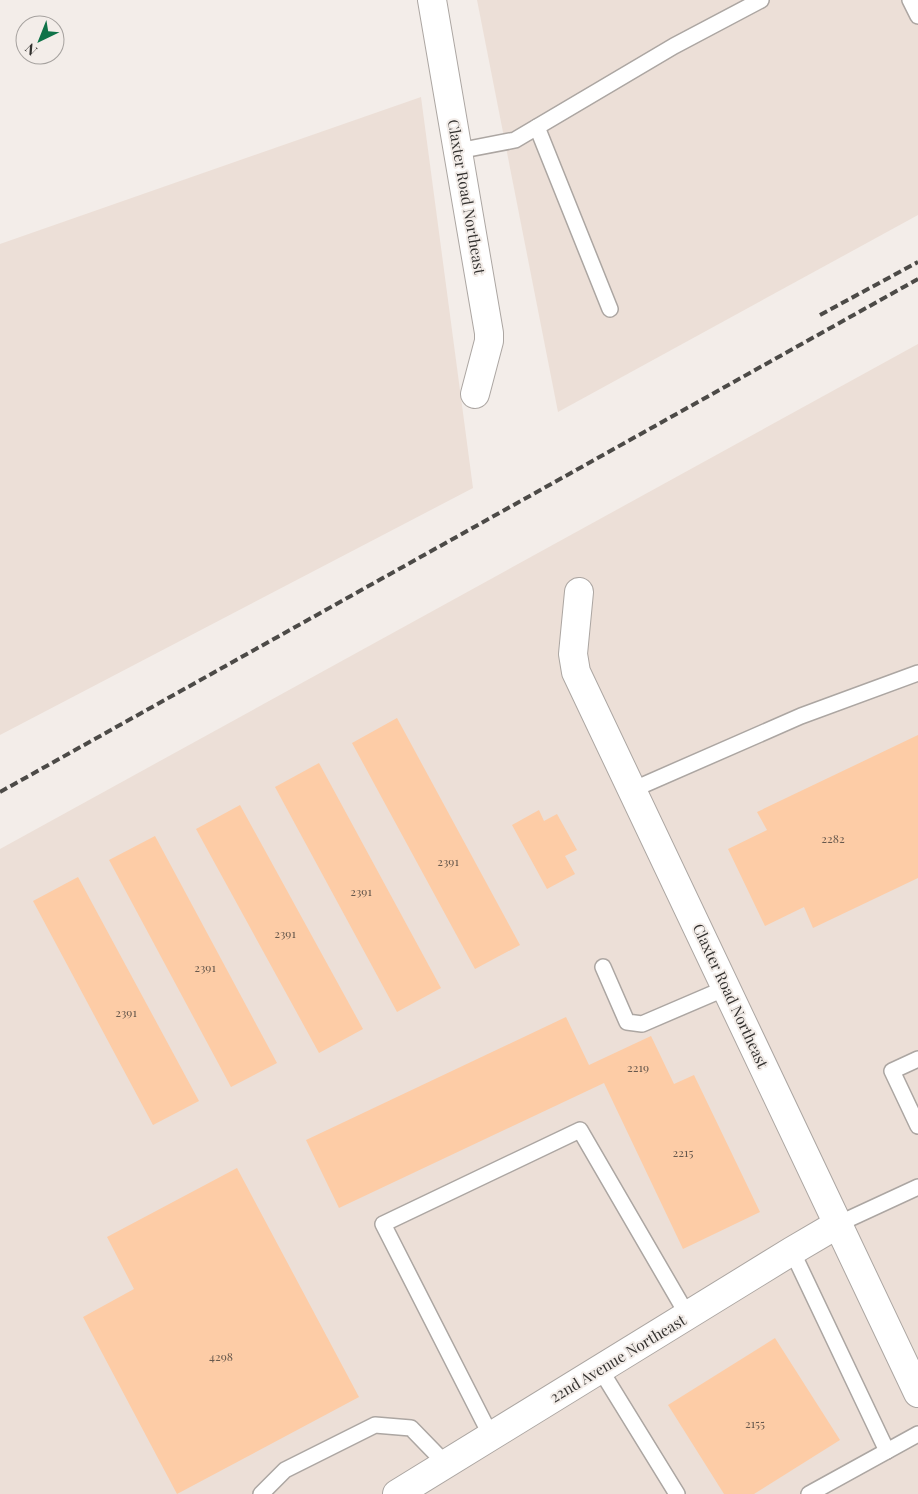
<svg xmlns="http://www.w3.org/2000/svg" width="918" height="1494" viewBox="0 0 918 1494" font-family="'Playfair Display',serif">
	<rect width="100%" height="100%" fill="#f3ede9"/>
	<!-- built -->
	<g fill="#ecdfd7">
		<polygon points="477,0 918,0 918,215 558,412"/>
		<polygon points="421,97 473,488 0,735 0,244"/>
		<polygon points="918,344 918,1494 0,1494 0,849"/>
	</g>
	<!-- building -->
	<g fill="#fdcca6">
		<polygon points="397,718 520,945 475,969 352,743"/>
		<polygon points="918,735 918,878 813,928 804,907 765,926 728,849 767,830 757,812"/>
		<polygon points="319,763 441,988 397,1012 275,787"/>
		<polygon points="240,805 363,1029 319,1053 196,829"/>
		<polygon points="539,810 544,821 557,814 577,850 565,856 575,874 547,889 512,825"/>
		<polygon points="155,836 277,1063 231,1087 109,860"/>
		<polygon points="78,877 199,1101 153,1125 33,901"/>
		<polygon points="566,1017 589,1065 651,1036 674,1084 694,1075 760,1212 683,1249 604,1083 339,1208 306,1140"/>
		<polygon points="237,1168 359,1397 177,1494 83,1317 134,1289 107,1237"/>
		<polygon points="775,1338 840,1440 754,1494 724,1494 668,1405"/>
	</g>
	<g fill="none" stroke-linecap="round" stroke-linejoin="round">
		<defs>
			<g id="lane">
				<polyline points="910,0 918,16"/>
				<polyline points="537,127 610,309"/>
				<polyline points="458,151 515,140 674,46 761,0"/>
				<polyline points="632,790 801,716 918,673"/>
				<polyline points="603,967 627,1022 642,1024 726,988"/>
				<polyline points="918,1059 892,1071 918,1126"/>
				<polyline points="838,1224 918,1187"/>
				<polyline points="792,1251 887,1451"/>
				<polyline points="600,1369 677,1494"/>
				<polyline points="491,1436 383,1224 580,1130 688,1316"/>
				<polyline points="261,1494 285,1470 375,1425 411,1428 446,1464"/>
				<polyline points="809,1494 918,1434"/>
			</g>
			<g id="street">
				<polyline points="432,0 489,333 489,341 475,394"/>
				<polyline points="579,592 573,654 576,672 918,1393"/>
				<polyline points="397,1494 792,1251 838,1224"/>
			</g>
		</defs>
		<!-- lane casing -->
		<use href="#lane" stroke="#aca6a2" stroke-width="18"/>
		<!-- street casing -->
		<use href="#street" stroke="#aca6a2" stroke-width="30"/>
		<!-- lane -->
		<use href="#lane" stroke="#fff" stroke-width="15"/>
		<!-- street -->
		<use href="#street" stroke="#fff" stroke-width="28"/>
		<!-- rail -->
		<g stroke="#4c4a47" stroke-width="4" stroke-dasharray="8 4" stroke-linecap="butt">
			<polyline points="820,315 918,262"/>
			<polyline points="0,792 918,279"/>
		</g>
	</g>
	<g text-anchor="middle" stroke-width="4" stroke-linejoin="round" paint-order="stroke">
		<!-- number labels -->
		<g font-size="12" fill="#66584d">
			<text x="833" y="843">2282</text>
			<text x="448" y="866">2391</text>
			<text x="361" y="896">2391</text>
			<text x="285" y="938">2391</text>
			<text x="205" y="972">2391</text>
			<text x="126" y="1017">2391</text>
			<text x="638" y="1072">2219</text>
			<text x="683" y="1157">2215</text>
			<text x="221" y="1361">4298</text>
			<text x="755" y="1428">2155</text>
		</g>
		<!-- street labels -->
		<g font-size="15" fill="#33312f" stroke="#f3ede9">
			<text transform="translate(466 197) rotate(80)" y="5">Claxter Road Northeast</text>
			<text transform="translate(730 996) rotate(65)" y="5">Claxter Road Northeast</text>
			<text transform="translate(618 1359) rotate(-31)" y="5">22nd Avenue Northeast</text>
		</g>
	</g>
	<!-- north arrow -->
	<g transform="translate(40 40) rotate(223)"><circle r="24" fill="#f3ede9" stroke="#a6a29f"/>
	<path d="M0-4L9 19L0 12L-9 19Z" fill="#0f7349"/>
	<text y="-8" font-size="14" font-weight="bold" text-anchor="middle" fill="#33312f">N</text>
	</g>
</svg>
